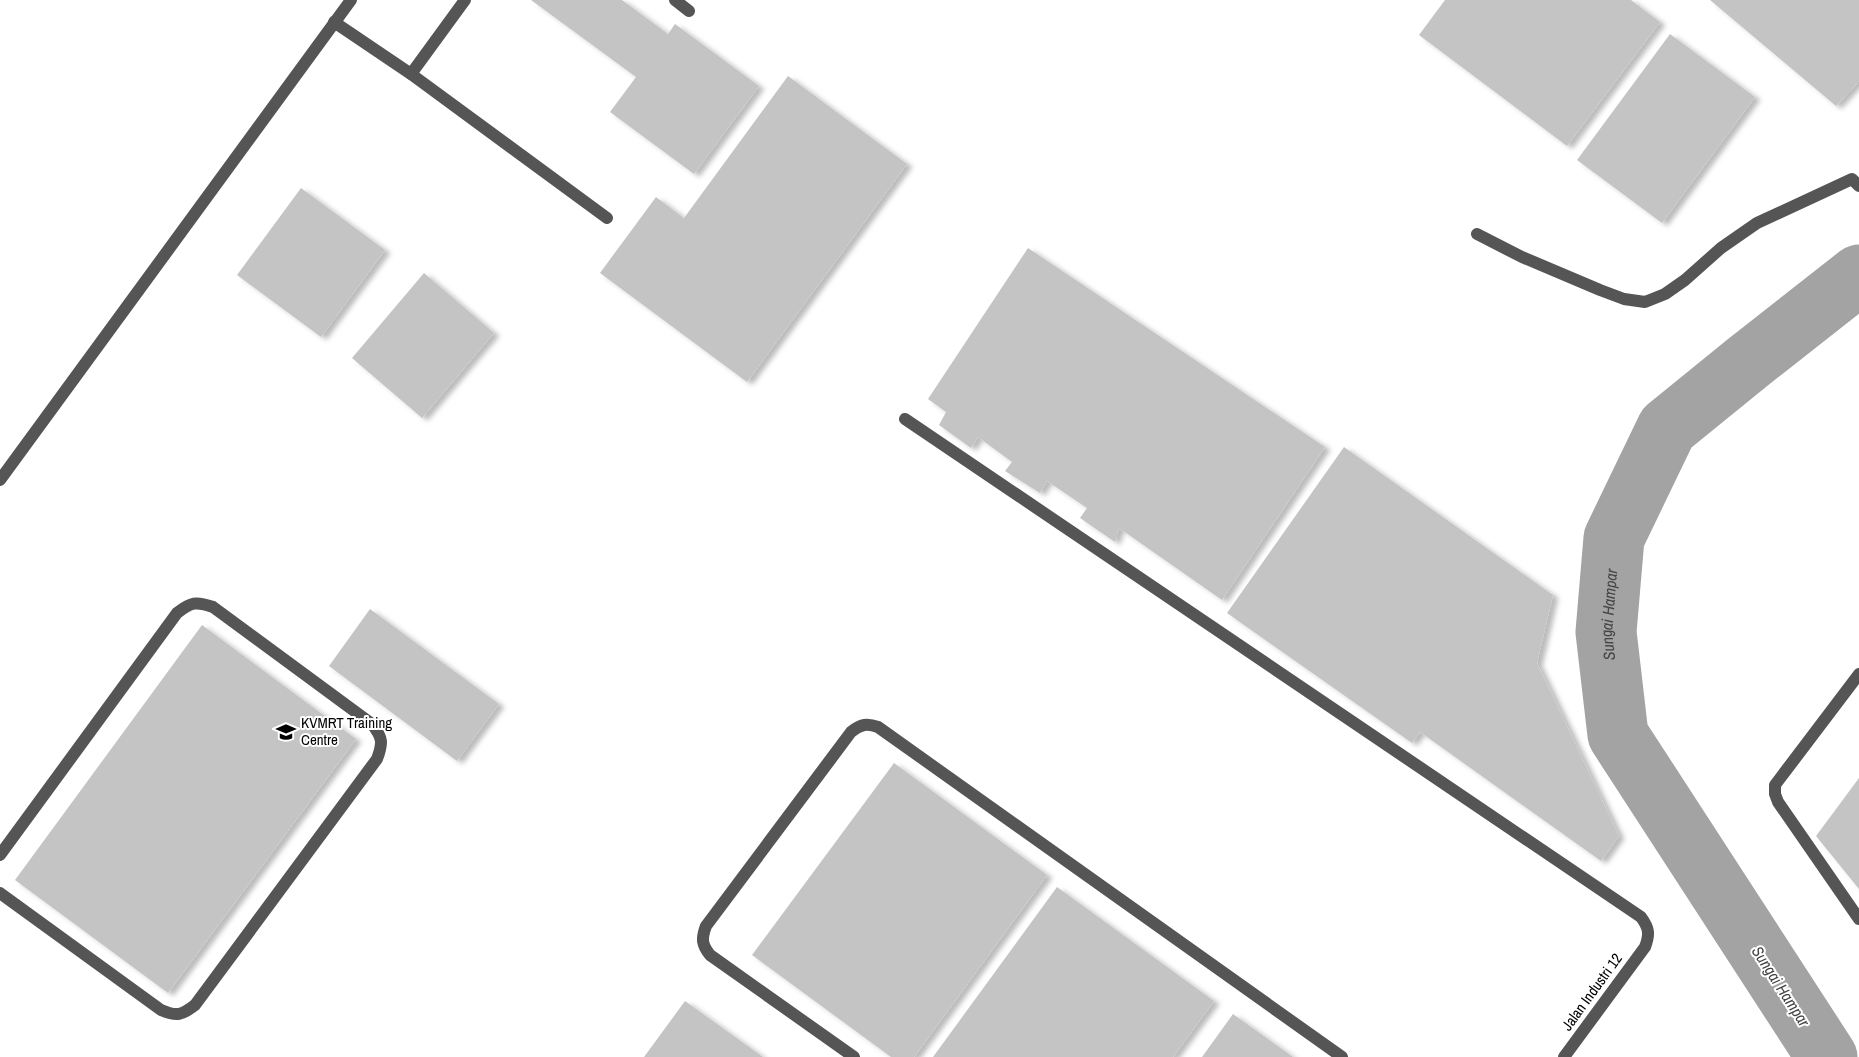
<svg xmlns="http://www.w3.org/2000/svg" width="1859" height="1057" viewBox="0 0 1859 1057" font-family="'Archivo Narrow',sans-serif">
	<defs>
		<filter id="shadow"><feDropShadow dx="5.5" dy="3" stdDeviation="2.5" flood-color="#0004"/></filter>
	</defs>
	<rect width="100%" height="100%" fill="#fff"/>
	<g fill="none" stroke-linecap="round" stroke-linejoin="round">
		<!-- river -->
		<path stroke="#a3a3a3" stroke-width="61" id="s1" d="M1827 1057 1618 735 1606 632 1614 538 1667 428 1747 363 1859 275"/>
	</g>
	<!-- building -->
	<g fill="#c4c4c4" filter="url(#shadow)">
		<polygon points="531,0 622,0 668,34 675,24 759,86 694,174 610,112 636,77"/>
		<polygon points="1445,0 1631,0 1660,22 1567,146 1419,35"/>
		<polygon points="1710,0 1859,0 1859,81 1836,106"/>
		<polygon points="1670,34 1755,97 1662,223 1577,160"/>
		<polygon points="788,76 907,164 747,382 600,273 656,197 684,218"/>
		<polygon points="301,188 385,250 321,337 237,275"/>
		<polygon points="1028,248 1325,447 1222,600 1119,528 1115,542 1080,518 1087,508 1047,481 1040,493 1005,471 1012,462 978,437 971,448 939,425 946,412 928,399"/>
		<polygon points="424,273 494,333 422,418 352,358"/>
		<polygon points="1344,447 1553,595 1537,663 1619,836 1601,861 1420,732 1412,743 1227,613"/>
		<polygon points="370,609 499,704 457,761 329,666"/>
		<polygon points="202,625 356,739 168,993 15,880"/>
		<polygon points="894,763 1047,875 914,1057 891,1057 752,955"/>
		<polygon points="1859,778 1859,889 1816,836"/>
		<polygon points="1057,887 1214,1001 1173,1057 933,1057"/>
		<polygon points="685,1001 763,1057 644,1057"/>
		<polygon points="1233,1014 1293,1057 1202,1057"/>
	</g>
	<g fill="none" stroke-linecap="round" stroke-linejoin="round">
		<!-- minor -->
		<g stroke="#555" stroke-width="12">
			<polyline points="465,0 411,74 607,218"/>
			<polyline points="675,0 689,11"/>
			<polyline points="334,22 411,74"/>
			<polyline points="1477,234 1522,257 1600,290 1624,299 1645,302 1665,294 1685,280 1721,248 1757,223 1852,179 1859,186"/>
			<path d="M905 419 1641 917C1649 928 1650 934 1645 947L1564 1057"/>
			<polyline points="0,480 351,0"/>
			<polyline points="1859,674 1775,785 1775,794 1778,802 1859,919"/>
			<path d="M0 855 177 613C191 602 196 601 213 607L372 724C383 738 383 743 377 759L195 1005C182 1015 177 1017 161 1010L0 893"/>
			<path d="M854 1057 710 955C702 945 701 939 706 926L851 732C861 724 867 723 878 727L1342 1057"/>
		</g>
	</g>
	<!-- icons -->
	<defs>
		<symbol id="school-bare" viewBox="-9 -9 18 18"><path d="M0-5L7-2L0 1L-7-2ZM-4 1L0 2.5L4 1V4Q0 6-4 4Z" fill="#000" stroke="#fff" stroke-width="2.5" paint-order="stroke"/></symbol>
	</defs>
	<g fill-rule="evenodd">
		<use href="#school-bare" x="272" y="718" width="28" height="28"/>
	</g>
	<g text-anchor="middle" stroke-width="4" stroke-linejoin="round" paint-order="stroke">
		<!-- poi labels -->
		<g font-size="15" fill="#000" stroke="#fff" text-anchor="start">
			<text x="301" y="728">KVMRT Training<tspan x="301" dy="17">Centre</tspan></text>
		</g>
		<!-- street labels -->
		<g font-size="15" fill="#000" stroke="#fff">
			<text transform="translate(1592 992) rotate(-54)" y="5">Jalan Industri 12</text>
		</g>
		<!-- water labels -->
		<g font-size="16" font-style="italic" fill="#444" stroke="#fff">
			<text dy="6" stroke="none"><textPath href="#s1" startOffset="505">Sungai Hampar</textPath></text>
			<text transform="translate(1781 986) rotate(57)" y="6">Sungai Hampar</text>
		</g>
	</g>
</svg>
